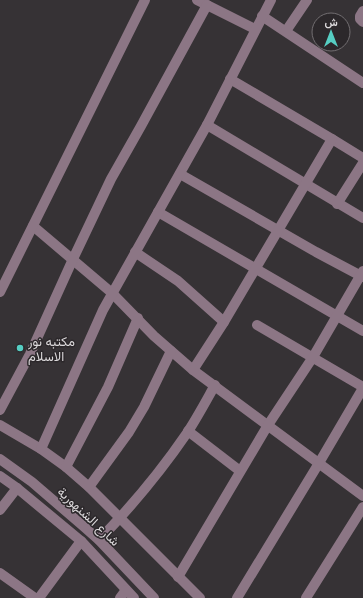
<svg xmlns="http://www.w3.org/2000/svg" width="363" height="598" viewBox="0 0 363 598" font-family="'Fira Sans',Vazirmatn,sans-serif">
	<rect width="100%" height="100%" fill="#363235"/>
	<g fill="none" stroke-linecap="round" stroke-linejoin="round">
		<!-- minor -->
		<g stroke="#8c7685" stroke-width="10">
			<polyline points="197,0 255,29"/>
			<polyline points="363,11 360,16 360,19 363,22"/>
			<polyline points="262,16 363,83"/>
			<polyline points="286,31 307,0"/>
			<polyline points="207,125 363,218"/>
			<polyline points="332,139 363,158"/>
			<polyline points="180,174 316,252 363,277"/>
			<polyline points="337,204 363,163"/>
			<polyline points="158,212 363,331"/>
			<polyline points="33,226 112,293 154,336 193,370 363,496"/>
			<polyline points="135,252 178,281 224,322"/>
			<polyline points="0,292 145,0"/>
			<polyline points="257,325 363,387"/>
			<polyline points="193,370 224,322 332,139 230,79"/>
			<polyline points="0,410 30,354 73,259 111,179 141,126 207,5"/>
			<polyline points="0,425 41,449 66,467 89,487 200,598"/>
			<polyline points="188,431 240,471"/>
			<polyline points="41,449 103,310 207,125 271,0"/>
			<polyline points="0,459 32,482 82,525 99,540 154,598"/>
			<polyline points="66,467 108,387 138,318"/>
			<polyline points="0,476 17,488 81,541 134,598"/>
			<polyline points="89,487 129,432 144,407 171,351"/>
			<polyline points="0,510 17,488"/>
			<path d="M99 540C131 507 161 471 187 433 197 418 206 401 215 385"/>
			<polyline points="0,573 35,598"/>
			<polyline points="178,577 268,425 313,357 363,271"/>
			<polyline points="39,598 81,541"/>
			<polyline points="120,598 126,590"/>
			<polyline points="237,598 319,463 363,388"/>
			<polyline points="306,598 363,507"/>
		</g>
	</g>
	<!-- markers -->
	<circle fill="#56cec3" stroke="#2c282b" stroke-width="1.5" cx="20" cy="348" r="4"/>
	<g text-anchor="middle" stroke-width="3" stroke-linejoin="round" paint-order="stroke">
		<!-- poi labels -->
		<g font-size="13" fill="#dbd8da" stroke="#2c282b" text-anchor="start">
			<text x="28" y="346">مكتبه نور<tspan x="28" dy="15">الاسلام</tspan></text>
		</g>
		<!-- street labels -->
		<g font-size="13" fill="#dbd8da" stroke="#2c282b">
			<text transform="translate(89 516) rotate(43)" y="5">شارع الشنهورية</text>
		</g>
	</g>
	<!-- north arrow -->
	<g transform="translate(331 32)"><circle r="19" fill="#2c282b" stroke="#726e71"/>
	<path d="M0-3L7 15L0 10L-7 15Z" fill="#56cec3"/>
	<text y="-6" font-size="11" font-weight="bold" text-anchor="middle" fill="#dbd8da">ش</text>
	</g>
</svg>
